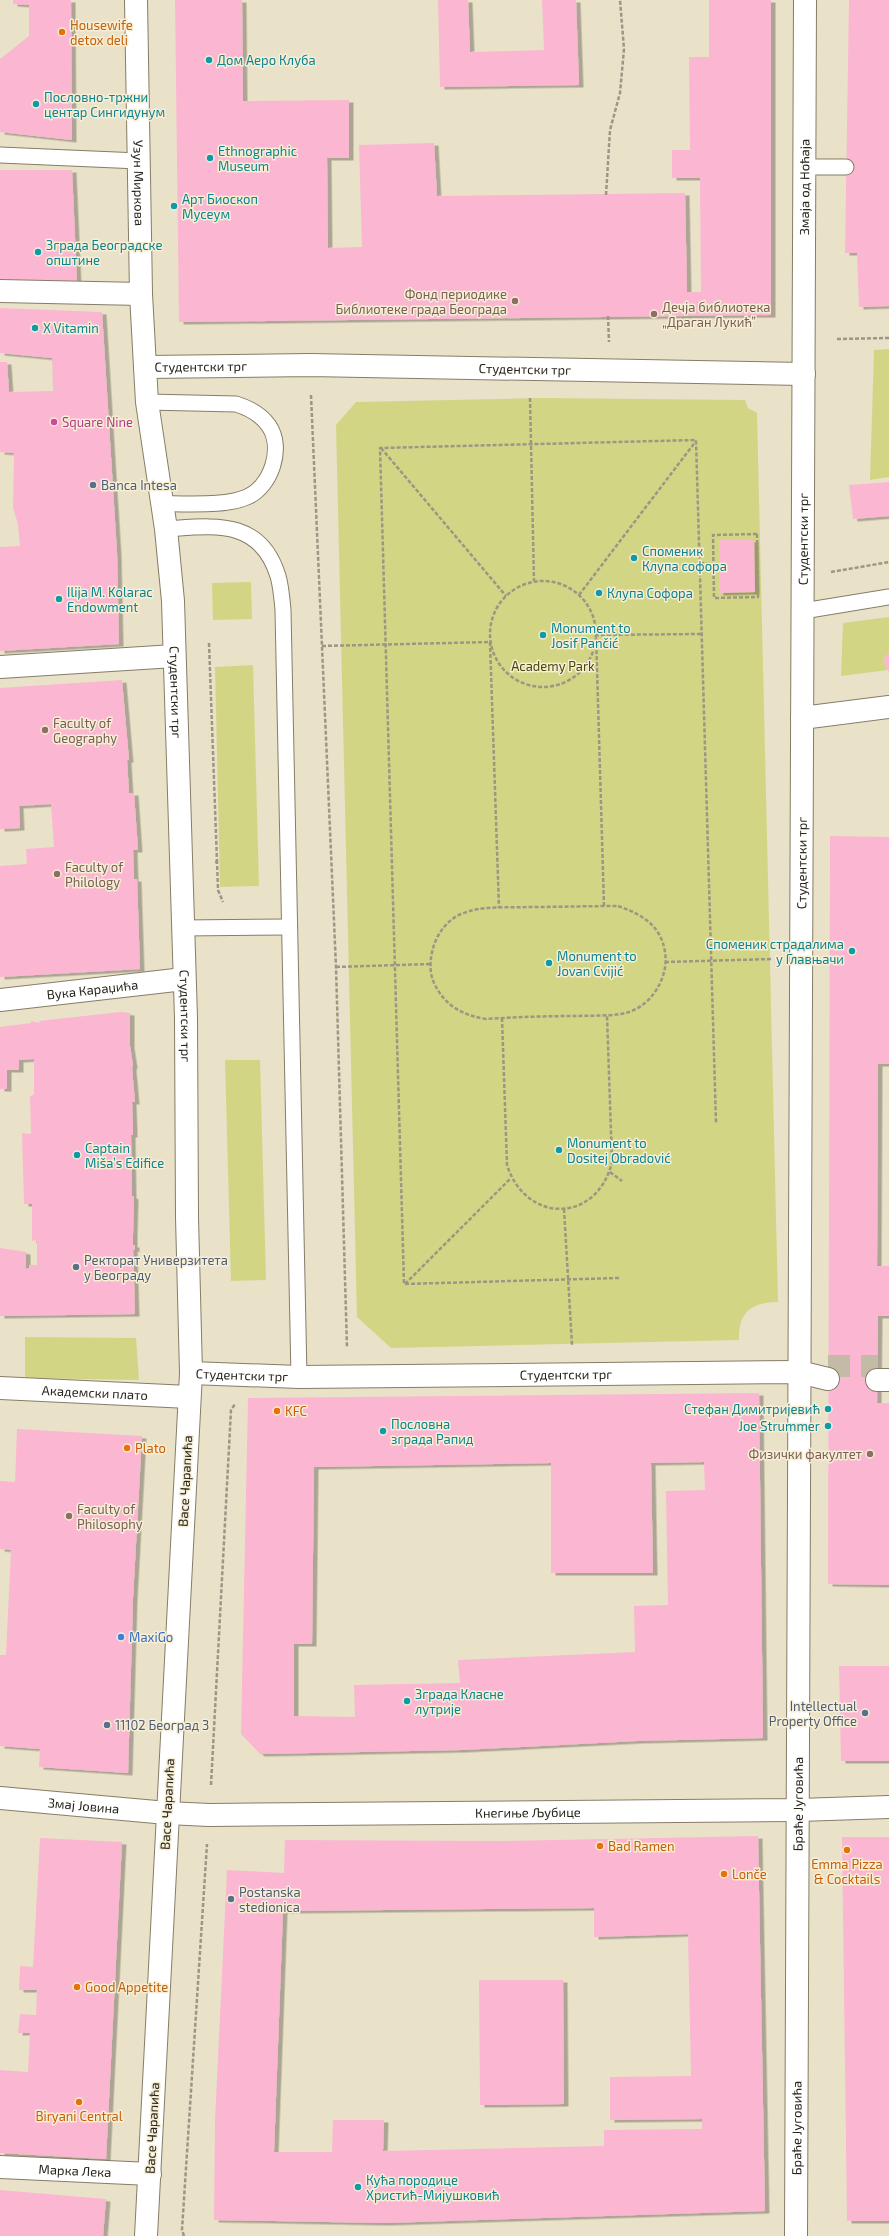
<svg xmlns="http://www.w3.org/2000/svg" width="889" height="2236" viewBox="0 0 889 2236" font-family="'Exo 2',sans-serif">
	<defs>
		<filter id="shadow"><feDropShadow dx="4.5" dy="2.5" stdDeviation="0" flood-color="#0004"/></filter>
	</defs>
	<rect width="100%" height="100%" fill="#eae1c9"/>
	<!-- green -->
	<g fill="#d2d684">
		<polygon points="889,349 889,477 870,480 874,350"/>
		<path d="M541 398 745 400 748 408 757 413 778 1302C751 1302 738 1313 739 1340L391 1348 357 1317 336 425 356 402Z"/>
		<polygon points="251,582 252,619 213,620 212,583"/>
		<polygon points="889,617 889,652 883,661 888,670 841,676 843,623"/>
		<polygon points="253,665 259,886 220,887 215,667"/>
		<polygon points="225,1060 260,1060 266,1280 231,1281"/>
		<polygon points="25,1337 136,1338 139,1380 25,1378"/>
	</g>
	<!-- building -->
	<g fill="#fbb7d1" fill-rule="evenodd" filter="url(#shadow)">
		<polygon points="13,0 71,0 72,140 0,132 0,59 29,36 29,5 13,4"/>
		<polygon points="175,0 242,0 243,101 349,100 349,158 327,158 328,248 362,247 359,145 434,143 437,196 685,193 687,292 701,292 700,178 672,178 672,150 690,150 689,57 709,57 709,0 771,0 771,315 179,322"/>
		<polygon points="438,0 468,0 470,52 544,50 542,0 576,0 579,85 440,87"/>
		<polygon points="849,0 889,0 889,306 859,307 857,253 845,253"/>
		<polygon points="0,170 72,170 77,282 0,281"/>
		<polygon points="0,308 102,312 117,553 119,644 0,651 0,547 20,546 18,524 13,508 14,453 0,452 0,362 7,362 9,392 53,391 52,358 0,353"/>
		<polygon points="889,482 889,516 853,519 849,485"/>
		<polygon points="719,540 754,540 755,592 719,593"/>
		<polygon points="889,652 889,672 883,661"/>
		<polygon points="122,680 129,760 127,760 129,793 134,793 138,850 133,850 134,879 137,879 140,969 0,977 0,866 27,864 26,849 54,847 51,804 19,806 20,828 0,829 0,688"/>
		<polygon points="830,836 889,837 889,1064 878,1064 877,1266 889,1266 889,1316 878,1316 877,1403 889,1403 889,1585 828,1584"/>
		<polygon points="120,1012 130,1013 130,1046 133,1065 132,1068 135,1102 132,1102 133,1129 133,1135 131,1135 132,1196 134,1197 133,1234 133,1245 135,1245 135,1250 133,1249 135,1314 0,1316 0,1248 26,1252 26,1269 29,1268 29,1265 37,1265 37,1240 32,1241 32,1204 24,1204 22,1133 31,1134 30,1096 34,1095 34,1059 19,1060 19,1070 7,1070 7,1089 0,1089 0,1027 31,1023 31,1021 40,1023 39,1021"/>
		<path d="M759 1393 763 1738 637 1741 461 1750 260 1754 241 1734 248 1398ZM704 1462 705 1490 666 1491 668 1605 634 1606 635 1652 458 1660 460 1683 354 1685 355 1717 294 1716V1644H312L314 1467 551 1463V1573H653L651 1463Z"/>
		<polygon points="17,1429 142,1436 133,1598 128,1773 39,1767 40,1749 0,1746 0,1655 6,1655 11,1550 0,1549 0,1481 15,1482"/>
		<polygon points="839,1666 889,1666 889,1761 841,1761"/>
		<path d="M758 1836 765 2211 384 2223 214 2220 215 2120 227 1870 284 1873 285 1840 503 1841ZM594 1908V1937L688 1934 691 2076 610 2077V2120L702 2119V2129L604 2130V2146L383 2151 384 2120H333L332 2152H274L283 1911Z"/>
		<polygon points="842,1837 889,1837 889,2221 847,2221"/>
		<polygon points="40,1838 122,1842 106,2159 0,2153 0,2070 28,2072 30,2033 18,2033 20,2014 36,2015 37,1990 19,1990 20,1966 33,1967"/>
		<polygon points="479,1980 563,1980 564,2104 480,2105"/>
		<polygon points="0,2190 106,2199 103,2236 0,2236"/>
	</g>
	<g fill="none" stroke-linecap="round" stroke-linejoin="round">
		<!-- minor-tunnel -->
		<polyline stroke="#c3bba6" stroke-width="22" stroke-dasharray="22 11" stroke-linecap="butt" points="828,1366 878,1366"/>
		<defs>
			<g id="service">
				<polyline points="0,155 139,161"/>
				<polyline points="805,167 846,167"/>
				<path d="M147 402 236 404C249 408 261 414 269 426 284 448 271 487 247 497 224 507 186 503 161 504"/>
				<path d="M166 529C214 526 260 518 278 576 281 586 282 599 283 610L299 1377"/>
				<polyline points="803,611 889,597"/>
				<polyline points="183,928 289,927"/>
			</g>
			<g id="pedestrian">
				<polyline points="0,291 141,294"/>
				<polyline points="0,667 174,656"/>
				<path id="s1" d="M0 1000 184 979"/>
				<path id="s2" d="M0 1388 189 1397"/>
				<path id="s3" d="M0 1798 167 1813"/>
				<path id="s4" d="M0 2167 150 2174"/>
			</g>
			<g id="minor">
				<path id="s5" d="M145 367 147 402 166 529 173 601 186 1018 187 1217 191 1373 146 2236"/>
				<polyline points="802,718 889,707"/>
				<path id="s6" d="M191 1373 299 1377 799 1372 828 1379"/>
				<polyline points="877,1380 889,1380"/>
				<path id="s7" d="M167 1813 209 1815 799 1810 889 1807"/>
			</g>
			<g id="tertiary">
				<path id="s8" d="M136 0 141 294 145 367 310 365 804 374"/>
				<path id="s9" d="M796 2236 805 0"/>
			</g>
		</defs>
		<!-- service casing -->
		<use href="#service" stroke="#857d66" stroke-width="17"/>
		<!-- pedestrian casing -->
		<use href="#pedestrian" stroke="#857d66" stroke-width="24"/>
		<!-- minor casing -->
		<use href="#minor" stroke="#857d66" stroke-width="24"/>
		<!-- tertiary casing -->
		<use href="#tertiary" stroke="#857d66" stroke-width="24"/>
		<!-- path -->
		<g stroke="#9d9684" stroke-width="2.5" stroke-dasharray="4 2" stroke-linecap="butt">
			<polyline points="606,195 610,130 620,93 624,49 620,0"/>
			<polyline points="608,316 609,342"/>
			<polyline points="837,339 889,338"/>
			<polyline points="311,395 336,967 347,1348"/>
			<polyline points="530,398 534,581"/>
			<polyline points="381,448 506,596"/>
			<polygon points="757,534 758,597 714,598 713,535"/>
			<polyline points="700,563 714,564"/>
			<polyline points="831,572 889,562"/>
			<circle cx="543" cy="634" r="53"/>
			<polyline points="579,595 696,441"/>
			<polyline points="209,643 217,862"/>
			<polyline points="322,646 490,642 499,908"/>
			<polyline points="215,862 217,862 218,890 223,902"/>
			<polyline points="604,906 596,635 701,634"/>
			<path d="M618 906C641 914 661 925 665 952 669 976 653 1004 629 1012 612 1017 594 1015 577 1016 547 1016 517 1017 486 1019 462 1015 445 1006 434 983 429 972 430 960 433 948 437 934 447 920 461 914 482 905 508 908 530 907 560 907 589 906 618 906Z"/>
			<polyline points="665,962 772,959"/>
			<polyline points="336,967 430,964"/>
			<path d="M502 1018 507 1165C526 1224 597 1224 612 1162L607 1015"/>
			<polyline points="610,1172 622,1181"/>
			<polyline points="564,1209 572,1345"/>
			<polyline points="619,1278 404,1284 380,448 696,440 716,1123"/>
			<polyline points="405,1284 511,1178"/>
			<polyline points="211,1785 231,1410 235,1404"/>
			<polyline points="184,2236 182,2230 207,1844"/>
		</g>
		<!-- service -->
		<use href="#service" stroke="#fff" stroke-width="15"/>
		<!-- pedestrian -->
		<use href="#pedestrian" stroke="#fff" stroke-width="22"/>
		<!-- minor -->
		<use href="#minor" stroke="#fff" stroke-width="22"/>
		<!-- tertiary -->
		<use href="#tertiary" stroke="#fff" stroke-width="22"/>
	</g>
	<!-- markers -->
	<g fill="#e8710a" stroke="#f7eed6" stroke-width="1.5">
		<circle cx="62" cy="32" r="4"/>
		<circle cx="277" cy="1411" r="4"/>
		<circle cx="127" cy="1448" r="4"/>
		<circle cx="600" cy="1846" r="4"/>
		<circle cx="847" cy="1850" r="4"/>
		<circle cx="724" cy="1874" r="4"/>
		<circle cx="77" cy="1987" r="4"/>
		<circle cx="79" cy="2102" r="4"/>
	</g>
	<g fill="#0f9aa8" stroke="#f7eed6" stroke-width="1.5">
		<circle cx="209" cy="60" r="4"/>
		<circle cx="36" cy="104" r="4"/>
		<circle cx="210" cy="158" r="4"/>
		<circle cx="174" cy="206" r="4"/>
		<circle cx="38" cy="252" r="4"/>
		<circle cx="35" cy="328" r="4"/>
		<circle cx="634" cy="558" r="4"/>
		<circle cx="599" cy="593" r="4"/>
		<circle cx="59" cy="599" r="4"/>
		<circle cx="543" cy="635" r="4"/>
		<circle cx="852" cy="951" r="4"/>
		<circle cx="549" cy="963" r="4"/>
		<circle cx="559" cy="1150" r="4"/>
		<circle cx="77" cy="1155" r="4"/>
		<circle cx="828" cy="1409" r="4"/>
		<circle cx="828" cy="1426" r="4"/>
		<circle cx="383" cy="1431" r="4"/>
		<circle cx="407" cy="1701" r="4"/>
		<circle cx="358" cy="2187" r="4"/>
	</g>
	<g fill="#8d6e63" stroke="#f7eed6" stroke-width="1.5">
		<circle cx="515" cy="301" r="4"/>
		<circle cx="654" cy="314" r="4"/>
		<circle cx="45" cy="730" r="4"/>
		<circle cx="57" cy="874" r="4"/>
		<circle cx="870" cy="1454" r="4"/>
		<circle cx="69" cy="1516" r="4"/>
	</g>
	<circle fill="#d1479c" stroke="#f7eed6" stroke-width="1.5" cx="54" cy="422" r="4"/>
	<g fill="#5c6f8a" stroke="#f7eed6" stroke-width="1.5">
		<circle cx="93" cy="485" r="4"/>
		<circle cx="76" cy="1267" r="4"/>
		<circle cx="865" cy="1713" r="4"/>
		<circle cx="107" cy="1725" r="4"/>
		<circle cx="231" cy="1899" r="4"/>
	</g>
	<circle fill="#3f7fe0" stroke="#f7eed6" stroke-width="1.5" cx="121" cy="1637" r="4"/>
	<g text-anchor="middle" stroke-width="3" stroke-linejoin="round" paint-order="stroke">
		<!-- food labels -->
		<g font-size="13" fill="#c56008" stroke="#f7eed6" text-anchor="start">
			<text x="70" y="30">Housewife<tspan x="70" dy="15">detox deli</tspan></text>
			<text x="285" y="1416">KFC</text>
			<text x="135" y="1453">Plato</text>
			<text x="608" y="1851">Bad Ramen</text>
			<text x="847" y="1869" text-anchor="middle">Emma Pizza<tspan x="847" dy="15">&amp; Cocktails</tspan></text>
			<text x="732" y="1879">Lonče</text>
			<text x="85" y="1992">Good Appetite</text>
			<text x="79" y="2121" text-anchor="middle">Biryani Central</text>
		</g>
		<!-- culture labels -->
		<g font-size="13" fill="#0d838f" stroke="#f7eed6" text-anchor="start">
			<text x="217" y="65">Дом Аеро Клуба</text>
			<text x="44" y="102">Пословно-тржни<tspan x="44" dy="15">центар Сингидунум</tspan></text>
			<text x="218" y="156">Ethnographic<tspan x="218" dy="15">Museum</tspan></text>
			<text x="182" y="204">Арт Биоскоп<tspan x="182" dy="15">Мусеум</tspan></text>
			<text x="46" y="250">Зграда Београдске<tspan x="46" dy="15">општине</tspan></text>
			<text x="43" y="333">X Vitamin</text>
			<text x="642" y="556">Споменик<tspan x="642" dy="15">Клупа софора</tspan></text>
			<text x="67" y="597">Ilija M. Kolarac<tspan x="67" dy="15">Endowment</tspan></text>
			<text x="607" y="598">Клупа Софора</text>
			<text x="551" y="633">Monument to<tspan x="551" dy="15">Josif Pančić</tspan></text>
			<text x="844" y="949" text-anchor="end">Споменик страдалима<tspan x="844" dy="15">у Главњачи</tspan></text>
			<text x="557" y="961">Monument to<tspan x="557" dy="15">Jovan Cvijić</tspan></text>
			<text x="567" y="1148">Monument to<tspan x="567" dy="15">Dositej Obradović</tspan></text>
			<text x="85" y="1153">Captain<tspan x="85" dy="15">Miša’s Edifice</tspan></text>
			<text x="820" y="1414" text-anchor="end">Стефан Димитријевић</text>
			<text x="391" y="1429">Пословна<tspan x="391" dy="15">зграда Рапид</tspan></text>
			<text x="820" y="1431" text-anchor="end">Joe Strummer</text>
			<text x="415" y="1699">Зграда Класне<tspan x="415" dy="15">лутрије</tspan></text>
			<text x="366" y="2185">Кућа породице<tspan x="366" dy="15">Христић-Мијушковић</tspan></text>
		</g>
		<!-- street labels -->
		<g font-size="13" fill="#26231a" stroke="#f7eed6">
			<text dy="5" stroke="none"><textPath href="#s8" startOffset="183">Узун Миркова</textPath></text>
			<text dy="5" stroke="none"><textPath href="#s9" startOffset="2049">Змаја од Ноћаја</textPath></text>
			<text dy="5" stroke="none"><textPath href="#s8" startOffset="423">Студентски трг</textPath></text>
			<text dy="5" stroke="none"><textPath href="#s8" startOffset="747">Студентски трг</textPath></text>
			<text dy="5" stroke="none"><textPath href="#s9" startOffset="1697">Студентски трг</textPath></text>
			<text dy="5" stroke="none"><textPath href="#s5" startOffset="327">Студентски трг</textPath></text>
			<text dy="5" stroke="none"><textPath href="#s9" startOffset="1373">Студентски трг</textPath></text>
			<text dy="5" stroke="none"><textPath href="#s1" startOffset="93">Вука Караџића</textPath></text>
			<text dy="5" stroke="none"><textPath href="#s5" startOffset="651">Студентски трг</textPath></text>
			<text dy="5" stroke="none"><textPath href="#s6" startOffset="51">Студентски трг</textPath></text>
			<text dy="5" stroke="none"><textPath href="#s6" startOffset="375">Студентски трг</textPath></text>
			<text dy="5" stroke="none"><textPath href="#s2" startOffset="95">Академски плато</textPath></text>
			<text transform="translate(185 1481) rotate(-87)" y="5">Васе Чарапића</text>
			<text transform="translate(167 1804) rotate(-87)" y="5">Васе Чарапића</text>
			<text dy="5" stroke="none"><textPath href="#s9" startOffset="432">Браће Југовића</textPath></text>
			<text dy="5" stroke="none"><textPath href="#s3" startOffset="84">Змај Јовина</textPath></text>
			<text dy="5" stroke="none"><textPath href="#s7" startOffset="361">Кнегиње Љубице</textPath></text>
			<text transform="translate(152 2128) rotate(-87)" y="5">Васе Чарапића</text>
			<text dy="5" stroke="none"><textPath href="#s9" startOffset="108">Браће Југовића</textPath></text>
			<text dy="5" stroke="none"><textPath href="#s4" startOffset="75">Марка Лека</textPath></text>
		</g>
		<!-- education labels -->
		<g font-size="13" fill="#785e54" stroke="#f7eed6" text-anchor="start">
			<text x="507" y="299" text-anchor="end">Фонд периодике<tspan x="507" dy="15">Библиотеке града Београда</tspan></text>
			<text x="662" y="312">Дечја библиотека<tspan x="662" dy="15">„Драган Лукић”</tspan></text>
			<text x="53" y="728">Faculty of<tspan x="53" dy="15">Geography</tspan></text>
			<text x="65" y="872">Faculty of<tspan x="65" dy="15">Philology</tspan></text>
			<text x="862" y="1459" text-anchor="end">Физички факултет</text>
			<text x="77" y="1514">Faculty of<tspan x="77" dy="15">Philosophy</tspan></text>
		</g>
		<!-- hotel labels -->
		<g font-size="13" fill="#b23c85" stroke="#f7eed6" text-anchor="start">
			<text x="62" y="427">Square Nine</text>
		</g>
		<!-- service labels -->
		<g font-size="13" fill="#4e5e75" stroke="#f7eed6" text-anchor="start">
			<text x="101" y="490">Banca Intesa</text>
			<text x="84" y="1265">Ректорат Универзитета<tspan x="84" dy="15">у Београду</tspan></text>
			<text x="857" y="1711" text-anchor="end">Intellectual<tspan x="857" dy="15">Property Office</tspan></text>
			<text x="115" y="1730">11102 Београд 3</text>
			<text x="239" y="1897">Postanska<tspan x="239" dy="15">stedionica</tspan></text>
		</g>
		<!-- park labels -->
		<g font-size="13" fill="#474908" stroke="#f7eed6">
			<text x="553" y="671">Academy Park</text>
		</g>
		<!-- shop labels -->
		<g font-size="13" fill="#366cbe" stroke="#f7eed6" text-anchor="start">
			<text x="129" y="1642">MaxiGo</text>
		</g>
	</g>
</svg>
